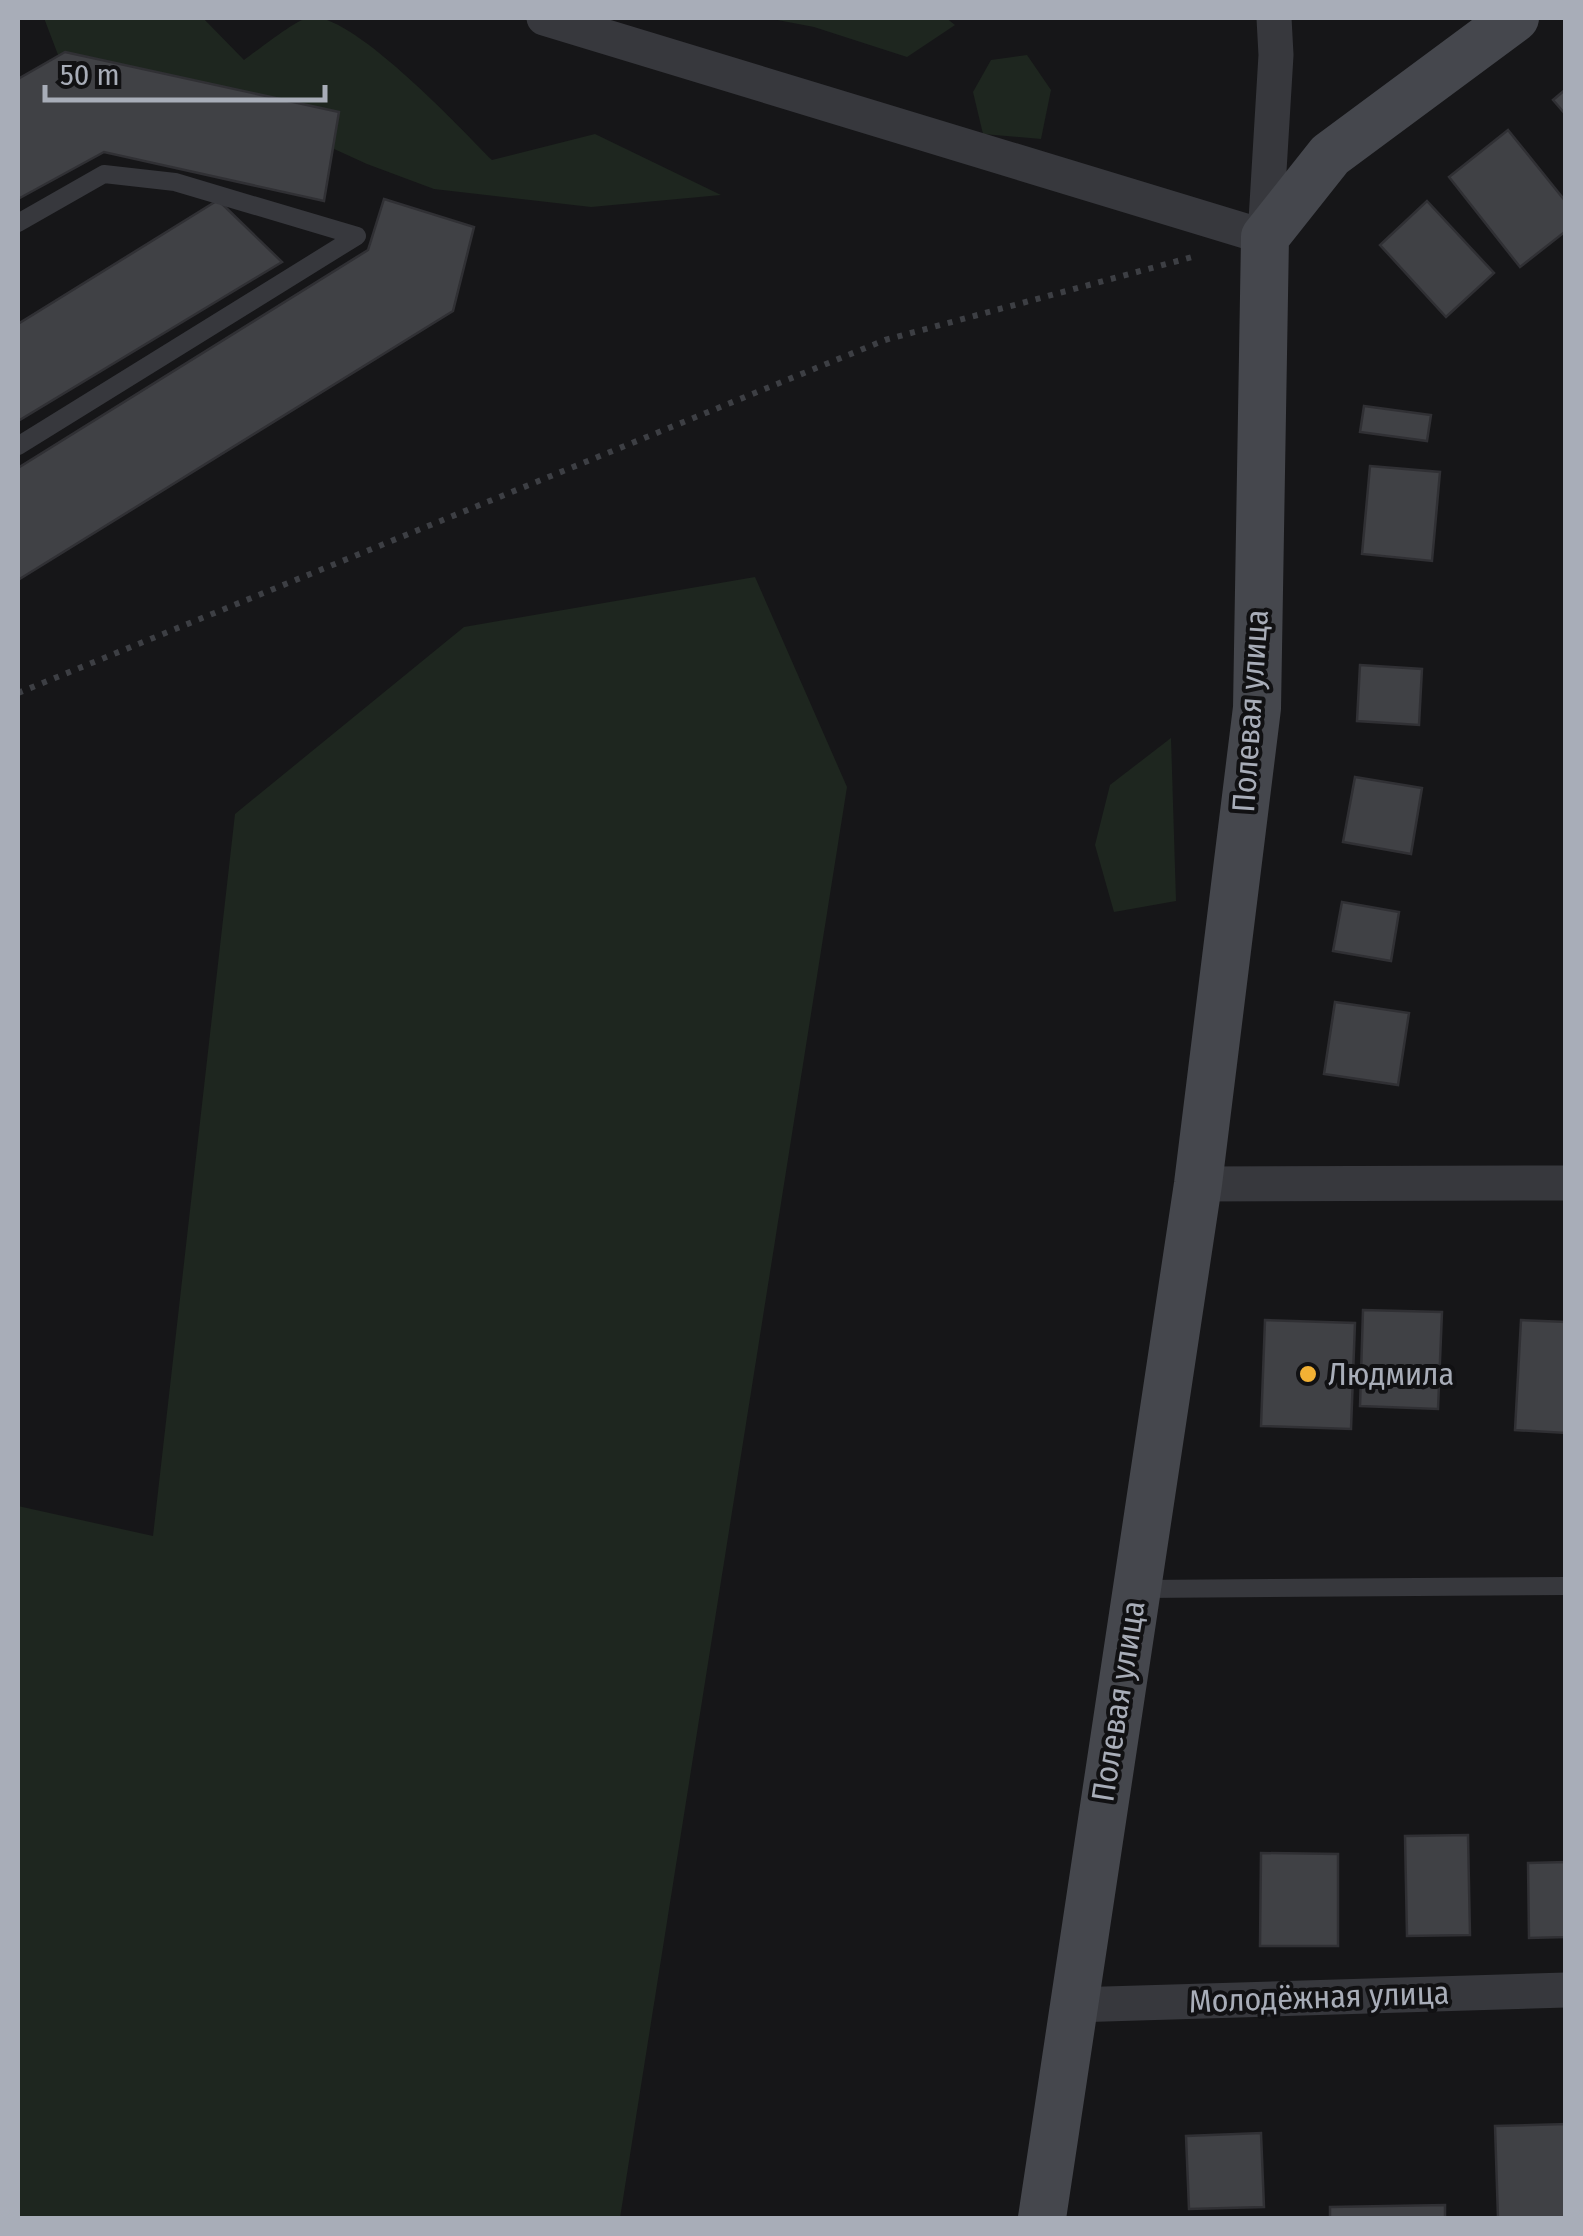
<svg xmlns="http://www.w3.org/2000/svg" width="1583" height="2236" viewBox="0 0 1583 2236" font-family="'Fira Sans Condensed',sans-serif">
	<rect width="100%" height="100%" fill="#161618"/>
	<!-- green -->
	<g fill="#1e261f">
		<path d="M44 18H203L244 60C258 50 293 22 307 18 347 6 462 130 492 160L595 134 721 195 591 207 434 189 367 164 299 133 68 81Z"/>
		<polygon points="767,18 946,18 955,25 907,57 814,27"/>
		<polygon points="1027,55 1051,90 1041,139 983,134 973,92 991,60"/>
		<polygon points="755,577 847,787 620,2218 18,2218 18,1506 153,1536 235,814 464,627"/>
		<polygon points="1171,738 1176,901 1114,912 1095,845 1110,785"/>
	</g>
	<!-- building -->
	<g fill="#404145" stroke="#303034" stroke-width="2.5">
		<polygon points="65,52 339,112 324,201 104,152 18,199 18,79"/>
		<polygon points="1566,89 1566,115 1553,100"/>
		<polygon points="1508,130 1566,202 1566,231 1520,267 1449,177"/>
		<polygon points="384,199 474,227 453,311 18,580 18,468 368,250"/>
		<polygon points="218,200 282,262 18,421 18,324"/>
		<polygon points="1427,201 1494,273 1446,317 1380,245"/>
		<polygon points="1364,406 1431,415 1427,441 1360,432"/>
		<polygon points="1370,466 1440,472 1432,561 1362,554"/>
		<polygon points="1360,665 1422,669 1419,725 1357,721"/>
		<polygon points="1355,777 1422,788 1411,854 1343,842"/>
		<polygon points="1342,902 1399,912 1391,961 1333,951"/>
		<polygon points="1335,1002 1409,1013 1398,1085 1324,1074"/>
		<polygon points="1363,1310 1442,1312 1438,1409 1360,1406"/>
		<polygon points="1265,1320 1355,1323 1351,1429 1261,1426"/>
		<polygon points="1521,1320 1566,1322 1566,1433 1515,1430"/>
		<polygon points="1468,1835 1470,1935 1407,1936 1405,1836"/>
		<polygon points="1261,1853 1338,1854 1338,1946 1260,1946"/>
		<polygon points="1566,1862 1566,1937 1529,1938 1528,1863"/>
		<polygon points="1566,2124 1566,2218 1498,2218 1495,2126"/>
		<polygon points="1261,2133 1264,2207 1189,2209 1186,2136"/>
		<polygon points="1445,2205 1445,2218 1330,2218 1330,2207"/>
	</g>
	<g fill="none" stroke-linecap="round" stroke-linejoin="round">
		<!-- path -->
		<polyline stroke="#3d3f44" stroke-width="6" stroke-dasharray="5 8" stroke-linecap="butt" points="18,693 885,340 1196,256"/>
		<!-- lane -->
		<g stroke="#37383d" stroke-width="18">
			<polyline points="18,223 104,174 175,182 357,236 18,446"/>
			<polyline points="1141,1589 1566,1586"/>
		</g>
		<!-- street -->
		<g stroke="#37383d" stroke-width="35">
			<polyline points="544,18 1265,237 1276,55 1274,18"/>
			<polyline points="1198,1184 1566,1183"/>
			<polyline points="1072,2005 1566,1990"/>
		</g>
		<!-- secondary -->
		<polyline stroke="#45474d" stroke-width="48" points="1042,2218 1198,1184 1257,708 1265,237 1330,155 1515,18"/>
	</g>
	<!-- markers -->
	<circle fill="#f2b134" stroke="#111113" stroke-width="4" cx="1308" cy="1374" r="10"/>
	<g text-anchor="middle" stroke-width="8" stroke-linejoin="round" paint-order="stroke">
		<!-- street labels -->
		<g font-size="32" fill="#a8adb8" stroke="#111113">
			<text transform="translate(1250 711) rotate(-86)" y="11">Полевая улица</text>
			<text transform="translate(1118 1701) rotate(-81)" y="11">Полевая улица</text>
			<text transform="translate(1319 1997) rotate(-2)" y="11">Молодёжная улица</text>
		</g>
		<!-- poi labels -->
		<g font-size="32" fill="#a8adb8" stroke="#111113" text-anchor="start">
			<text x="1328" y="1385">Людмила</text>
		</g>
	</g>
	<!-- border -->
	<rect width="1583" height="2236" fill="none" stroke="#a8adb8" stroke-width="40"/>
	<!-- scale -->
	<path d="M45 85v15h280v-15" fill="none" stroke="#a8adb8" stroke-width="5"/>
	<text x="60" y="85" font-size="30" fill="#a8adb8" stroke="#111113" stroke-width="8" paint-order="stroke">50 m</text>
</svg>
